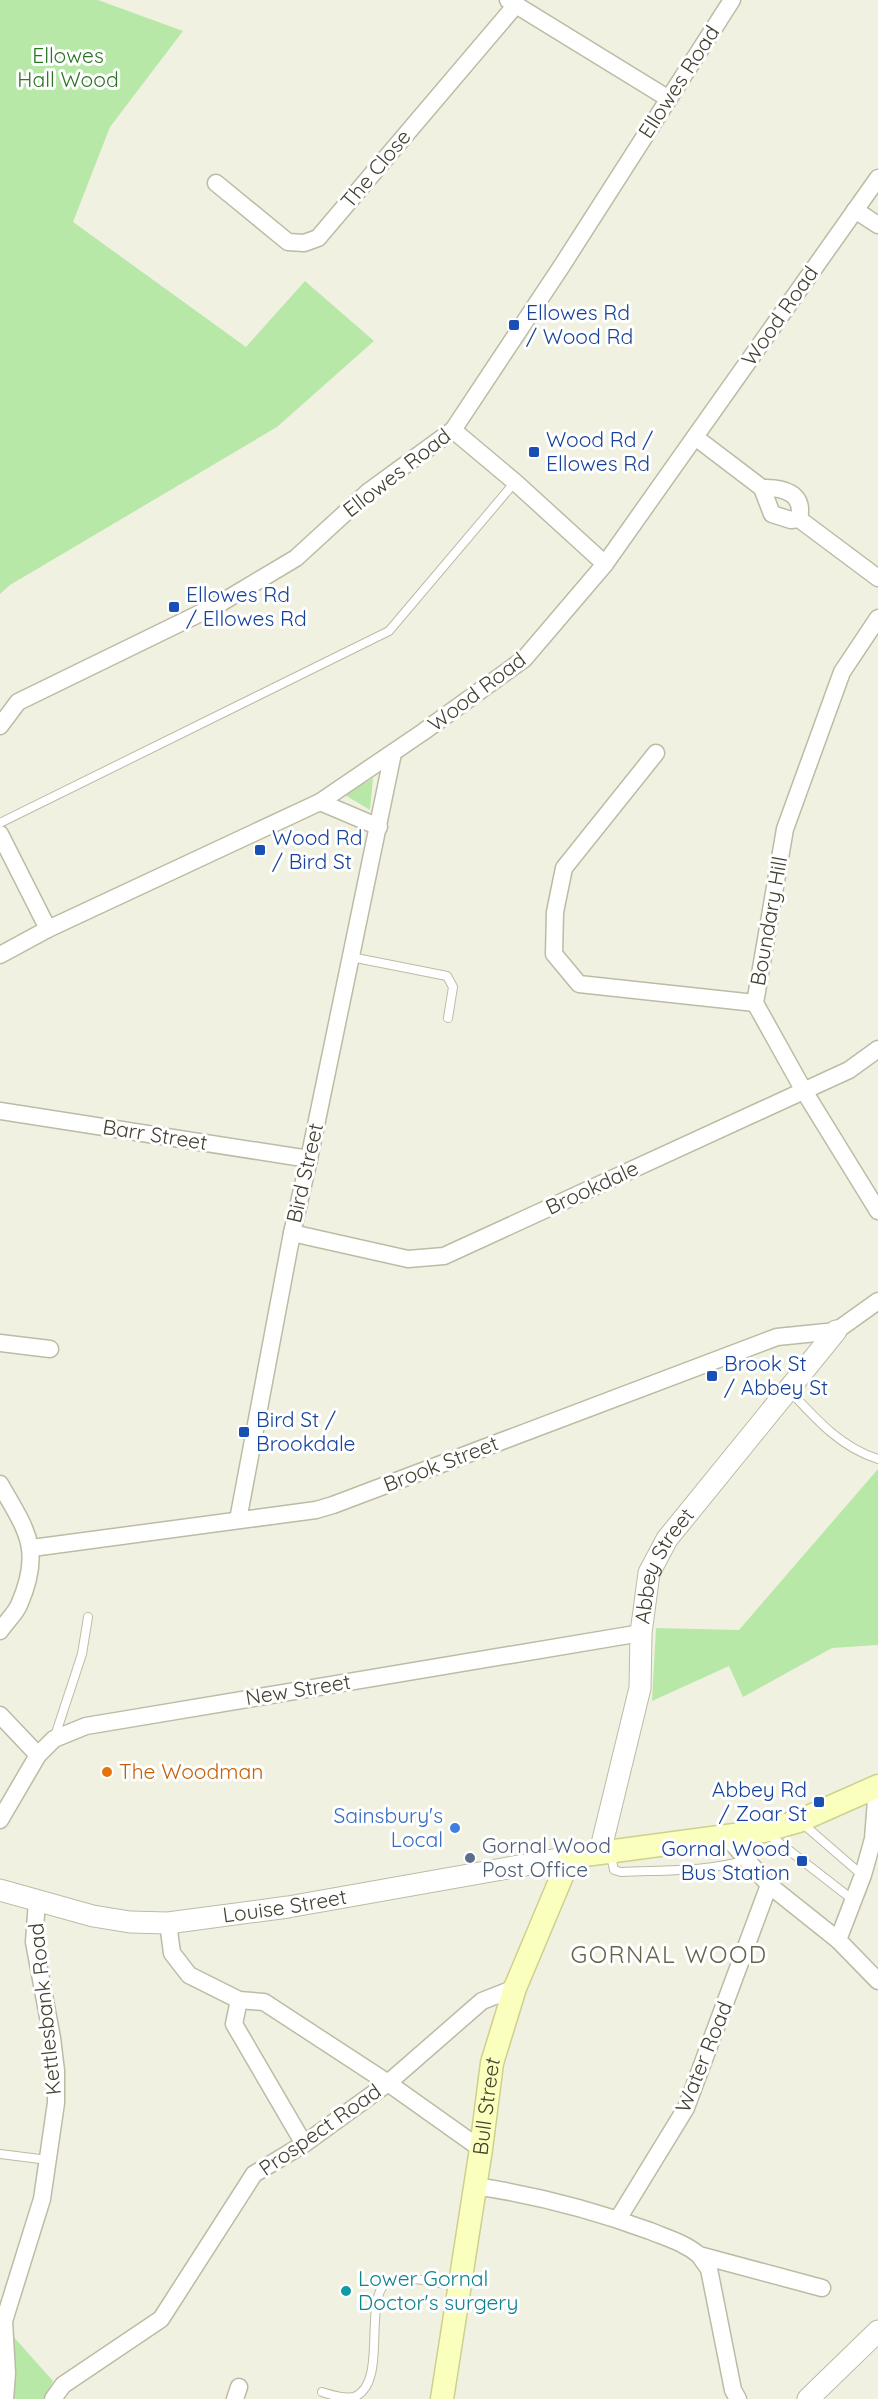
<svg xmlns="http://www.w3.org/2000/svg" width="878" height="2399" viewBox="0 0 878 2399" font-family="Quicksand,sans-serif">
	<rect width="100%" height="100%" fill="#f1f1e1"/>
	<!-- green -->
	<g fill="#b8e8a8">
		<polygon points="0,0 98,0 183,31 110,127 73,222 246,347 305,281 374,341 277,427 10,585 0,594"/>
		<polygon points="373,778 370,810 345,795"/>
		<polygon points="878,1469 878,1645 832,1648 743,1697 729,1666 652,1701 656,1628 739,1630"/>
		<polygon points="12,2335 53,2381 44,2399 12,2399"/>
	</g>
	<g fill="none" stroke-linecap="round" stroke-linejoin="round">
		<defs>
			<g id="service">
				<polyline points="0,823 389,631 515,482"/>
				<polyline points="351,957 447,976 453,987 448,1018"/>
				<path d="M789 1390C816 1419 840 1447 878 1459"/>
				<polyline points="54,1739 82,1654 88,1617"/>
				<polyline points="802,1823 862,1875"/>
				<polyline points="768,1834 853,1900"/>
				<path d="M610 1852 614 1870 621 1872C662 1870 707 1872 746 1860"/>
				<polyline points="0,2154 48,2160"/>
				<path d="M322 2392C332 2395 343 2399 354 2397 389 2384 362 2300 387 2282 402 2272 441 2285 459 2286"/>
			</g>
			<g id="minor">
				<polyline points="508,0 669,99"/>
				<polyline points="216,183 288,242 304,243 318,238 515,6"/>
				<polyline points="855,210 878,225"/>
				<polyline points="453,430 515,482 605,564"/>
				<polyline points="695,437 762,488 772,514 791,520 799,519 878,578"/>
				<path d="M762 488C783 487 805 493 799 519"/>
				<polyline points="878,618 842,672 785,829 755,1003 804,1091 878,1211"/>
				<polyline points="0,726 18,702 219,604 296,558 368,492 453,430 563,264 732,0"/>
				<polyline points="656,753 564,868 555,912 554,954 579,984 755,1003"/>
				<polyline points="320,802 379,827"/>
				<polyline points="0,834 48,929"/>
				<polyline points="0,955 48,929 320,802 423,732 524,659 605,564 878,178"/>
				<polyline points="0,1111 309,1159"/>
				<polyline points="292,1233 408,1259 444,1256 849,1070 878,1049"/>
				<polyline points="0,1343 50,1349"/>
				<path d="M0 1484C27 1531 43 1550 19 1605 15 1614 6 1622 0 1631"/>
				<polyline points="238,1520 292,1233 309,1159 393,753"/>
				<polyline points="32,1548 316,1510 333,1505 777,1337 836,1331 878,1301"/>
				<polyline points="0,1715 38,1755"/>
				<polyline points="0,1820 38,1755 54,1739 86,1726 641,1633"/>
				<polyline points="726,1836 769,1885 838,1940 878,1981"/>
				<polyline points="168,1923 172,1953 189,1975 239,2000 264,2002 388,2083 481,2149"/>
				<polyline points="838,1940 863,1875 873,1839 877,1787"/>
				<polyline points="239,2000 234,2024 304,2144"/>
				<path d="M475 2186C535 2195 593 2210 650 2231 667 2238 685 2243 699 2255L822 2288"/>
				<polyline points="618,2219 686,2108 769,1885"/>
				<polyline points="699,2255 709,2269 733,2390 738,2399"/>
				<polyline points="5,2399 7,2373 4,2321 42,2199 56,2103 56,2071 52,2038 34,1942 37,1901"/>
				<polyline points="53,2399 63,2385 161,2319 254,2174 304,2144 388,2083 482,2001 515,1988"/>
				<polyline points="235,2399 239,2387"/>
			</g>
			<g id="tertiary">
				<path id="s1" d="M600 1852 640 1688 641 1633 649 1573 667 1539 836 1331"/>
				<path id="s2" d="M0 1890 93 1916 130 1922 168 1923 288 1907 570 1857"/>
				<polyline points="808,2399 878,2331"/>
			</g>
			<g id="secondary">
				<path id="s3" d="M442 2399 481 2149 492 2063 515 1988 570 1857 764 1831 799 1821 878 1786"/>
			</g>
		</defs>
		<!-- service casing -->
		<use href="#service" stroke="#bdbba4" stroke-width="10"/>
		<!-- minor casing -->
		<use href="#minor" stroke="#bdbba4" stroke-width="19"/>
		<!-- tertiary casing -->
		<use href="#tertiary" stroke="#bdbba4" stroke-width="23"/>
		<!-- secondary casing -->
		<use href="#secondary" stroke="#ced08d" stroke-width="25"/>
		<!-- service -->
		<use href="#service" stroke="#fff" stroke-width="8"/>
		<!-- minor -->
		<use href="#minor" stroke="#fff" stroke-width="16"/>
		<!-- tertiary -->
		<use href="#tertiary" stroke="#fff" stroke-width="21"/>
		<!-- secondary -->
		<use href="#secondary" stroke="#fbffbe" stroke-width="22"/>
	</g>
	<!-- markers -->
	<g fill="#1a4fb4" stroke="#fff" stroke-width="2">
		<rect x="508" y="319" width="12" height="12" rx="3"/>
		<rect x="528" y="446" width="12" height="12" rx="3"/>
		<rect x="168" y="601" width="12" height="12" rx="3"/>
		<rect x="254" y="844" width="12" height="12" rx="3"/>
		<rect x="706" y="1370" width="12" height="12" rx="3"/>
		<rect x="238" y="1426" width="12" height="12" rx="3"/>
		<rect x="813" y="1796" width="12" height="12" rx="3"/>
		<rect x="796" y="1855" width="12" height="12" rx="3"/>
	</g>
	<circle fill="#e8710a" stroke="#fff" stroke-width="2" cx="107" cy="1772" r="6"/>
	<circle fill="#3f7fe0" stroke="#fff" stroke-width="2" cx="455" cy="1828" r="6"/>
	<circle fill="#5c6f8a" stroke="#fff" stroke-width="2" cx="470" cy="1858" r="6"/>
	<circle fill="#0f9aa8" stroke="#fff" stroke-width="2" cx="346" cy="2291" r="6"/>
	<g text-anchor="middle" stroke-width="6" stroke-linejoin="round" paint-order="stroke">
		<!-- park labels -->
		<g font-size="21" fill="#2b7525" stroke="#fff">
			<text x="68" y="63">Ellowes<tspan x="68" dy="24">Hall Wood</tspan></text>
		</g>
		<!-- street labels -->
		<g font-size="21" fill="#434132" stroke="#fff">
			<text transform="translate(679 82) rotate(-57)" y="7">Ellowes Road</text>
			<text transform="translate(376 169) rotate(-50)" y="7">The Close</text>
			<text transform="translate(780 316) rotate(-55)" y="7">Wood Road</text>
			<text transform="translate(397 473) rotate(-38)" y="7">Ellowes Road</text>
			<text transform="translate(477 692) rotate(-37)" y="7">Wood Road</text>
			<text transform="translate(769 921) rotate(-80)" y="7">Boundary Hill</text>
			<text transform="translate(155 1135) rotate(9)" y="7">Barr Street</text>
			<text transform="translate(305 1173) rotate(-77)" y="7">Bird Street</text>
			<text transform="translate(592 1188) rotate(-25)" y="7">Brookdale</text>
			<text transform="translate(441 1464) rotate(-21)" y="7">Brook Street</text>
			<text dy="7" stroke="none"><textPath href="#s1" startOffset="296">Abbey Street</textPath></text>
			<text transform="translate(298 1690) rotate(-9)" y="7">New Street</text>
			<text dy="7" stroke="none"><textPath href="#s2" startOffset="290">Louise Street</textPath></text>
			<text transform="translate(45 2009) rotate(-96)" y="7">Kettlesbank Road</text>
			<text transform="translate(704 2057) rotate(-68)" y="7">Water Road</text>
			<text dy="7" stroke="none"><textPath href="#s3" startOffset="296">Bull Street</textPath></text>
			<text transform="translate(320 2130) rotate(-35)" y="7">Prospect Road</text>
		</g>
		<!-- transit labels -->
		<g font-size="21" fill="#164399" stroke="#fff" text-anchor="start">
			<text x="526" y="320">Ellowes Rd<tspan x="526" dy="24">/ Wood Rd</tspan></text>
			<text x="546" y="447">Wood Rd /<tspan x="546" dy="24">Ellowes Rd</tspan></text>
			<text x="186" y="602">Ellowes Rd<tspan x="186" dy="24">/ Ellowes Rd</tspan></text>
			<text x="272" y="845">Wood Rd<tspan x="272" dy="24">/ Bird St</tspan></text>
			<text x="724" y="1371">Brook St<tspan x="724" dy="24">/ Abbey St</tspan></text>
			<text x="256" y="1427">Bird St /<tspan x="256" dy="24">Brookdale</tspan></text>
			<text x="807" y="1797" text-anchor="end">Abbey Rd<tspan x="807" dy="24">/ Zoar St</tspan></text>
			<text x="790" y="1856" text-anchor="end">Gornal Wood<tspan x="790" dy="24">Bus Station</tspan></text>
		</g>
		<!-- food labels -->
		<g font-size="21" fill="#c56008" stroke="#fff" text-anchor="start">
			<text x="119" y="1779">The Woodman</text>
		</g>
		<!-- shop labels -->
		<g font-size="21" fill="#366cbe" stroke="#fff" text-anchor="end">
			<text x="443" y="1823">Sainsbury's<tspan x="443" dy="24">Local</tspan></text>
		</g>
		<!-- service labels -->
		<g font-size="21" fill="#4e5e75" stroke="#fff" text-anchor="start">
			<text x="482" y="1853">Gornal Wood<tspan x="482" dy="24">Post Office</tspan></text>
		</g>
		<!-- culture labels -->
		<g font-size="21" fill="#0d838f" stroke="#fff" text-anchor="start">
			<text x="358" y="2286">Lower Gornal<tspan x="358" dy="24">Doctor's surgery</tspan></text>
		</g>
		<!-- quarter labels -->
		<g font-size="24" letter-spacing="1.5" fill="#666349" stroke="#fff">
			<text x="669" y="1963">GORNAL WOOD</text>
		</g>
	</g>
</svg>
